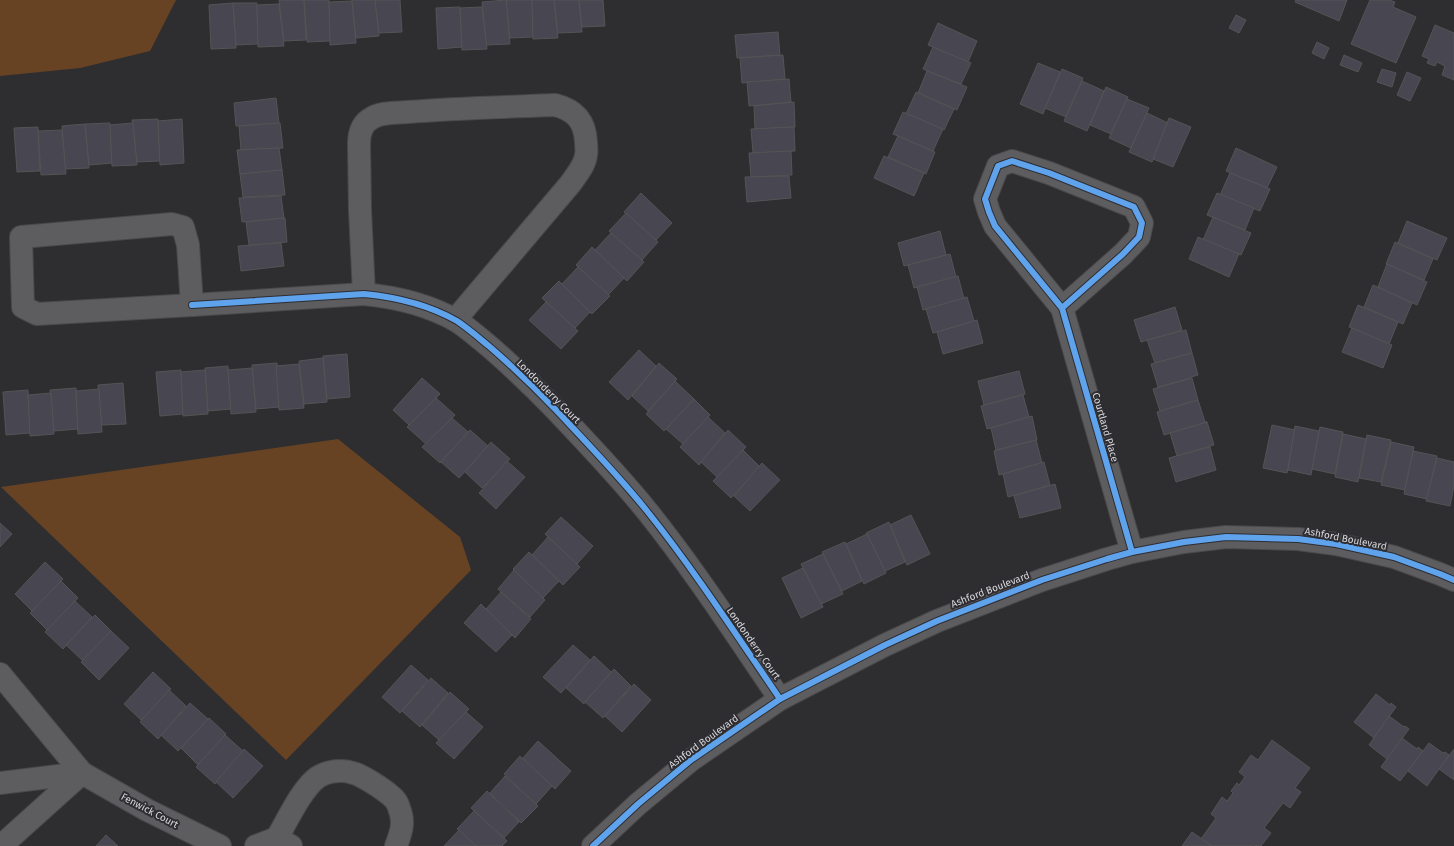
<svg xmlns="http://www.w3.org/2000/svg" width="1454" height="846" viewBox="0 0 1454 846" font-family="'Fira Sans',sans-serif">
	<rect width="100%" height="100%" fill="#2e2e31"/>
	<!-- green -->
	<g fill="#674324">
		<polygon points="0,0 176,0 150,51 80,68 0,76"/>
		<polygon points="338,439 460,537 471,570 286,760 1,487"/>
	</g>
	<!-- building -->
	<g fill="#484651" stroke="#545456">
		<polygon points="279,0 304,0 306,40 284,41"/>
		<polygon points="304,0 329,0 330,41 307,42"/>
		<polygon points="352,0 375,0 379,36 356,38"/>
		<polygon points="375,0 400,0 402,32 379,33"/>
		<polygon points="506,0 532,0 533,37 510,38"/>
		<polygon points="506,0 510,44 486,45 482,2"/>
		<polygon points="532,0 554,0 558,38 533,39"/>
		<polygon points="554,0 579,0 582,32 558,33"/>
		<polygon points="579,0 603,0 605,26 582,27"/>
		<polygon points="1296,0 1347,0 1339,21 1295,2"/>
		<polygon points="1370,0 1389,0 1395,2 1393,7 1416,17 1396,63 1351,44"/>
		<polygon points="352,1 356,43 330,45 329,2"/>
		<polygon points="233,3 257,3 258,44 236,45"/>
		<polygon points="233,3 236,48 211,49 209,5"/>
		<polygon points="279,4 284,46 258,47 257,5"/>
		<polygon points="460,7 462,47 438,49 436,8"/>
		<polygon points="482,7 487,49 462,50 460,8"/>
		<polygon points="1236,15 1246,20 1239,33 1229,28"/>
		<polygon points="938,23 977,41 968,62 928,45"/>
		<polygon points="1435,25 1454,33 1454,80 1442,75 1445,66 1437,62 1435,66 1427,63 1429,59 1422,56"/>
		<polygon points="778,32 780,55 737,58 735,35"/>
		<polygon points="1317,42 1329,48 1324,59 1312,53"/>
		<polygon points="933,47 971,63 961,84 923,69"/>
		<polygon points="783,55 785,79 742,83 740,58"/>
		<polygon points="1344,55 1362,63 1358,72 1340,65"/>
		<polygon points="1038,63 1060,72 1043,114 1020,104"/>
		<polygon points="1062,69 1083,78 1066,117 1045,108"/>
		<polygon points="1382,69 1396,73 1392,87 1377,82"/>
		<polygon points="927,71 967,87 957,110 918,93"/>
		<polygon points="1407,72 1421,78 1410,101 1397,95"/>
		<polygon points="789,79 791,102 749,106 747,82"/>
		<polygon points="1082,81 1104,91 1087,131 1064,121"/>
		<polygon points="1106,87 1128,97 1111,134 1090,125"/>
		<polygon points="916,92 954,109 944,130 906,114"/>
		<polygon points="276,98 279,123 236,126 234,103"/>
		<polygon points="1127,99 1149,108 1131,148 1109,138"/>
		<polygon points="794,102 795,127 755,129 754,106"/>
		<polygon points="903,112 943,129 933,151 893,134"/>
		<polygon points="1147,113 1168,123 1152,162 1129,152"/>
		<polygon points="1169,118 1191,127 1173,167 1153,159"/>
		<polygon points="158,119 160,161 137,162 132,120"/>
		<polygon points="182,119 184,163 160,165 158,121"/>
		<polygon points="110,123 112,163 89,165 85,124"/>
		<polygon points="133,123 137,165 112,166 110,125"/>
		<polygon points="280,123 283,148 241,150 239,126"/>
		<polygon points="85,124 89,168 65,169 62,126"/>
		<polygon points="38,127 40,171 17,172 14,128"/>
		<polygon points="794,127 795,151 753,153 751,129"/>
		<polygon points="62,130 66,174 41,175 38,131"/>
		<polygon points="898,136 935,152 926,174 888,157"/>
		<polygon points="279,148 282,170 240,174 237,150"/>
		<polygon points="1236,148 1277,167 1267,188 1226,171"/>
		<polygon points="791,151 792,175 751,177 749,153"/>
		<polygon points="884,156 924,173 914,196 874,178"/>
		<polygon points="282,170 285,195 243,197 240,174"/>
		<polygon points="1230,173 1270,189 1260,211 1220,195"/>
		<polygon points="789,176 791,198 747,202 745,177"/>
		<polygon points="641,193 672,223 656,240 624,212"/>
		<polygon points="1217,193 1254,208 1245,230 1207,215"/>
		<polygon points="281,196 284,218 242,222 239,198"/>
		<polygon points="626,213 658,242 642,260 609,231"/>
		<polygon points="1213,217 1251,233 1241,255 1203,240"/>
		<polygon points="285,218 287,242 249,245 246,222"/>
		<polygon points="1407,221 1447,238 1437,260 1398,243"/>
		<polygon points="940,231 946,255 904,266 898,243"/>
		<polygon points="611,233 644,262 627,281 595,250"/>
		<polygon points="1198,237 1239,254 1229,277 1189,259"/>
		<polygon points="1395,242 1433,259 1424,280 1386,264"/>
		<polygon points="281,243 284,266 241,271 238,246"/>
		<polygon points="592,247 624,278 608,295 576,265"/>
		<polygon points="950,254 956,277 914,288 908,265"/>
		<polygon points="1387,264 1427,282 1417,305 1378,287"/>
		<polygon points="578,267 610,296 592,314 562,284"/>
		<polygon points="958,276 964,299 923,310 917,287"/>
		<polygon points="559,281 590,312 575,328 542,298"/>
		<polygon points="1373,285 1412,303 1403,324 1364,307"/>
		<polygon points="967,297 974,321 933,333 926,309"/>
		<polygon points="546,302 578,331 561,349 529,320"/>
		<polygon points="1358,305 1398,322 1389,344 1349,327"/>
		<polygon points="1175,307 1182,330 1141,342 1134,320"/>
		<polygon points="977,320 983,343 943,354 937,332"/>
		<polygon points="1352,328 1392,345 1383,368 1342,352"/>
		<polygon points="1186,330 1192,353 1155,363 1147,340"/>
		<polygon points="639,350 656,366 628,400 609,382"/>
		<polygon points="1192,353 1198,375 1191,377 1191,378 1158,387 1151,364"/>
		<polygon points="347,354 350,397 327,399 323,356"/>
		<polygon points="323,358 327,402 304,404 299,361"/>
		<polygon points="277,363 279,407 256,409 252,365"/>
		<polygon points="659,363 677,379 648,411 632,396"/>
		<polygon points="299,364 304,408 279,410 276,366"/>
		<polygon points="228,366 231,409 208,411 205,368"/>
		<polygon points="252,368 256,412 231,414 228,370"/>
		<polygon points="181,370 183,414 160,416 156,372"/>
		<polygon points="205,370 208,414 183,416 181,372"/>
		<polygon points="1019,371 1025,394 984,405 978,381"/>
		<polygon points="422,378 440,394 409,425 393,410"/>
		<polygon points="1192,378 1198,400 1160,411 1153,389"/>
		<polygon points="675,381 694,399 664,431 646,414"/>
		<polygon points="123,383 126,424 101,425 98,385"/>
		<polygon points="76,388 78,429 54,431 50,390"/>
		<polygon points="99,389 102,432 78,434 76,391"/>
		<polygon points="28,390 30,433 6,435 3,392"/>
		<polygon points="51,393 54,434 30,436 28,395"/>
		<polygon points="1023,395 1029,417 987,429 981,406"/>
		<polygon points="436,398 455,415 426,444 407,427"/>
		<polygon points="694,399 710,415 683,444 666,429"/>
		<polygon points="1198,400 1205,422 1207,422 1164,435 1157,412"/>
		<polygon points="1032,416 1037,440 996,450 991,428"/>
		<polygon points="708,417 725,433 699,465 680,447"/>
		<polygon points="452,418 468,432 440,463 422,447"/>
		<polygon points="1207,422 1214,445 1177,456 1170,433"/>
		<polygon points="1272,425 1295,430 1287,473 1263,468"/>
		<polygon points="1295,426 1319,431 1311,475 1288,470"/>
		<polygon points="1320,427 1343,432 1335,474 1312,469"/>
		<polygon points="470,430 488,446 459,478 441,462"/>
		<polygon points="728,430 746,447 717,477 701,462"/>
		<polygon points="1343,434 1366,439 1358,482 1335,477"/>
		<polygon points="1367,435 1391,440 1381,482 1359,478"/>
		<polygon points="1036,440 1042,463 999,475 994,451"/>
		<polygon points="491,442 510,459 482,488 465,472"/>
		<polygon points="1391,442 1414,447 1405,490 1381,485"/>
		<polygon points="1210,447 1216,470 1176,482 1169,458"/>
		<polygon points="743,450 760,467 731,498 713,481"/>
		<polygon points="1413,451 1437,456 1427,499 1404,494"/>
		<polygon points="1437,458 1454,462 1454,486 1450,506 1426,501"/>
		<polygon points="507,461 525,477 496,509 479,493"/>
		<polygon points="1044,462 1050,485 1008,497 1003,474"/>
		<polygon points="762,463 780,480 750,511 734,496"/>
		<polygon points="1055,484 1061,508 1020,518 1014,496"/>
		<polygon points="911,515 930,554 907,565 890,525"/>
		<polygon points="561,517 593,546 577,564 545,534"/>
		<polygon points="889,522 905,562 885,571 866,533"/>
		<polygon points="0,523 12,534 0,547"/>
		<polygon points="867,534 886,573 864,584 846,544"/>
		<polygon points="548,537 580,567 563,585 532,555"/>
		<polygon points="845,542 862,581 842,591 822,552"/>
		<polygon points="529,552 559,581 543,598 513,569"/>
		<polygon points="823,554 843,594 821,604 801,564"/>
		<polygon points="45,562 63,579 32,611 15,594"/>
		<polygon points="803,568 823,607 801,618 782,578"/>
		<polygon points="514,570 545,600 530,617 498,589"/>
		<polygon points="61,581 78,598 47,630 30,613"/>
		<polygon points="501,592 531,619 515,638 486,609"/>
		<polygon points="75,601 92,617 63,649 45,632"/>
		<polygon points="481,604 512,635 496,652 464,623"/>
		<polygon points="95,615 111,631 83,661 66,645"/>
		<polygon points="111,631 129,648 99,680 81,662"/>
		<polygon points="573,645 590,660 561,693 543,677"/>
		<polygon points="594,656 611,672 584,704 566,688"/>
		<polygon points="411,665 428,680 400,713 382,697"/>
		<polygon points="614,669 631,686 603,718 585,702"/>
		<polygon points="153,672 171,689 141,720 124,704"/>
		<polygon points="431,678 448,693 420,727 402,711"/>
		<polygon points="634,684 651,700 622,732 605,716"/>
		<polygon points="169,690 186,706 158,739 140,722"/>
		<polygon points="450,692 469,709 439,740 422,725"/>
		<polygon points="1376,694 1390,705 1391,703 1396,707 1374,738 1354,722"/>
		<polygon points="190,703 208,719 178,751 161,735"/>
		<polygon points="466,712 483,727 454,759 436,743"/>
		<polygon points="1389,716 1404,727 1405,726 1409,729 1387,759 1369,745"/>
		<polygon points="209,718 226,734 198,765 181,748"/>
		<polygon points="225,735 243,751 215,784 196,767"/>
		<polygon points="1402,738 1417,749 1418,747 1423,751 1400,781 1381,767"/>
		<polygon points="1272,740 1310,768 1295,788 1301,792 1290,808 1283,803 1264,828 1271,833 1261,846 1252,845 1251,846 1212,846 1201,839 1216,818 1211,814 1222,797 1227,801 1233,793 1231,791 1237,783 1239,785 1245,777 1239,772 1251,755 1258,760"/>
		<polygon points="538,741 571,771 555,789 523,758"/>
		<polygon points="1429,743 1443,753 1445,752 1449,755 1427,786 1408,771"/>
		<polygon points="244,749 263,766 233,798 216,782"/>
		<polygon points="1454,749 1454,780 1439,769"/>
		<polygon points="520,756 552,786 536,804 504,774"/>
		<polygon points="505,776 538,806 521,823 490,793"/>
		<polygon points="487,791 519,822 504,838 471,808"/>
		<polygon points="474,811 507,841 502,846 476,846 457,829"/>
		<polygon points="459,830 476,846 444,846"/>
		<polygon points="1192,832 1212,846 1182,846"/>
		<polygon points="106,835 118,846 96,846"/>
	</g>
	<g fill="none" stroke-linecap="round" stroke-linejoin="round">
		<defs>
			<g id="minor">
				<polygon points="172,224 183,227 188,245 192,305 37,314 23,307 21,237"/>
				<path d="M364 294 360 210 359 144C359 133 362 123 372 118 381 112 397 113 408 112 457 108 506 107 555 105 575 110 585 121 586 142 586 146 587 151 586 155 585 165 577 174 571 183L455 320"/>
				<path d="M192 305 364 294C395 297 429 305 457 321 469 329 479 338 490 347 513 367 535 388 556 410 587 443 619 476 647 511 695 571 737 636 780 699"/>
				<polyline points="1062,308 1123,254 1139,237 1142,223 1134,207 1049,173 1012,161 998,166 985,199 989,212 995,226 1062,308 1132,552"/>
				<polyline points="0,674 82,773 147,810 220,846"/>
				<polyline points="0,783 82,773"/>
				<path d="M277 838C287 821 302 788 318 777 327 771 343 769 353 773 362 775 383 789 390 795 394 798 398 803 399 808 405 822 401 833 396 846"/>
				<polyline points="1,846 82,773"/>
				<polyline points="256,846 277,838 291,846"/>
				<polyline points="593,846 638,804 691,760 780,699 885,645 937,621 1042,580 1107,559 1132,552 1184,542 1226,537 1298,539 1336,544 1394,557 1440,574 1454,580"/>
			</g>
		</defs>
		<!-- minor casing -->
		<use href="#minor" stroke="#49494c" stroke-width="24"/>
		<!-- minor -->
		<use href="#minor" stroke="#5d5d5f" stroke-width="22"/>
		<defs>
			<g id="cycleway">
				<path d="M192 305 364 294C395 297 429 305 457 321 469 329 479 338 490 347 513 367 535 388 556 410 587 443 619 476 647 511 695 571 737 636 780 699"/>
				<polyline points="1062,308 1123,254 1139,237 1142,223 1134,207 1049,173 1012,161 998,166 985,199 989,212 995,226 1062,308 1132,552"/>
				<polyline points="593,846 638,804 691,760 780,699 885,645 937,621 1042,580 1107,559 1132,552 1184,542 1226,537 1298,539 1336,544 1394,557 1440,574 1454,580"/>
			</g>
		</defs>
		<!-- cycleway casing -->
		<use href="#cycleway" stroke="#2d2d32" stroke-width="8"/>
		<!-- cycleway -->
		<use href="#cycleway" stroke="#60a3ed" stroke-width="6"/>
	</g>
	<g text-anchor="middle" stroke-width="4" stroke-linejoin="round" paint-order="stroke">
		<!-- street labels -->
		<g font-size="10" fill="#d9d9dc" stroke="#2d2d32">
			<text transform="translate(549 391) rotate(45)" y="4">Londonderry Court</text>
			<text transform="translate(1106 427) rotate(74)" y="4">Courtland Place</text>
			<text transform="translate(1346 538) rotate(11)" y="4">Ashford Boulevard</text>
			<text transform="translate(990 589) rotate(-21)" y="4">Ashford Boulevard</text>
			<text transform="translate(754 643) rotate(55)" y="4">Londonderry Court</text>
			<text transform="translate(703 741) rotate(-36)" y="4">Ashford Boulevard</text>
			<text transform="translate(150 810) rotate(28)" y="4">Fenwick Court</text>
		</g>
	</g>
</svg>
